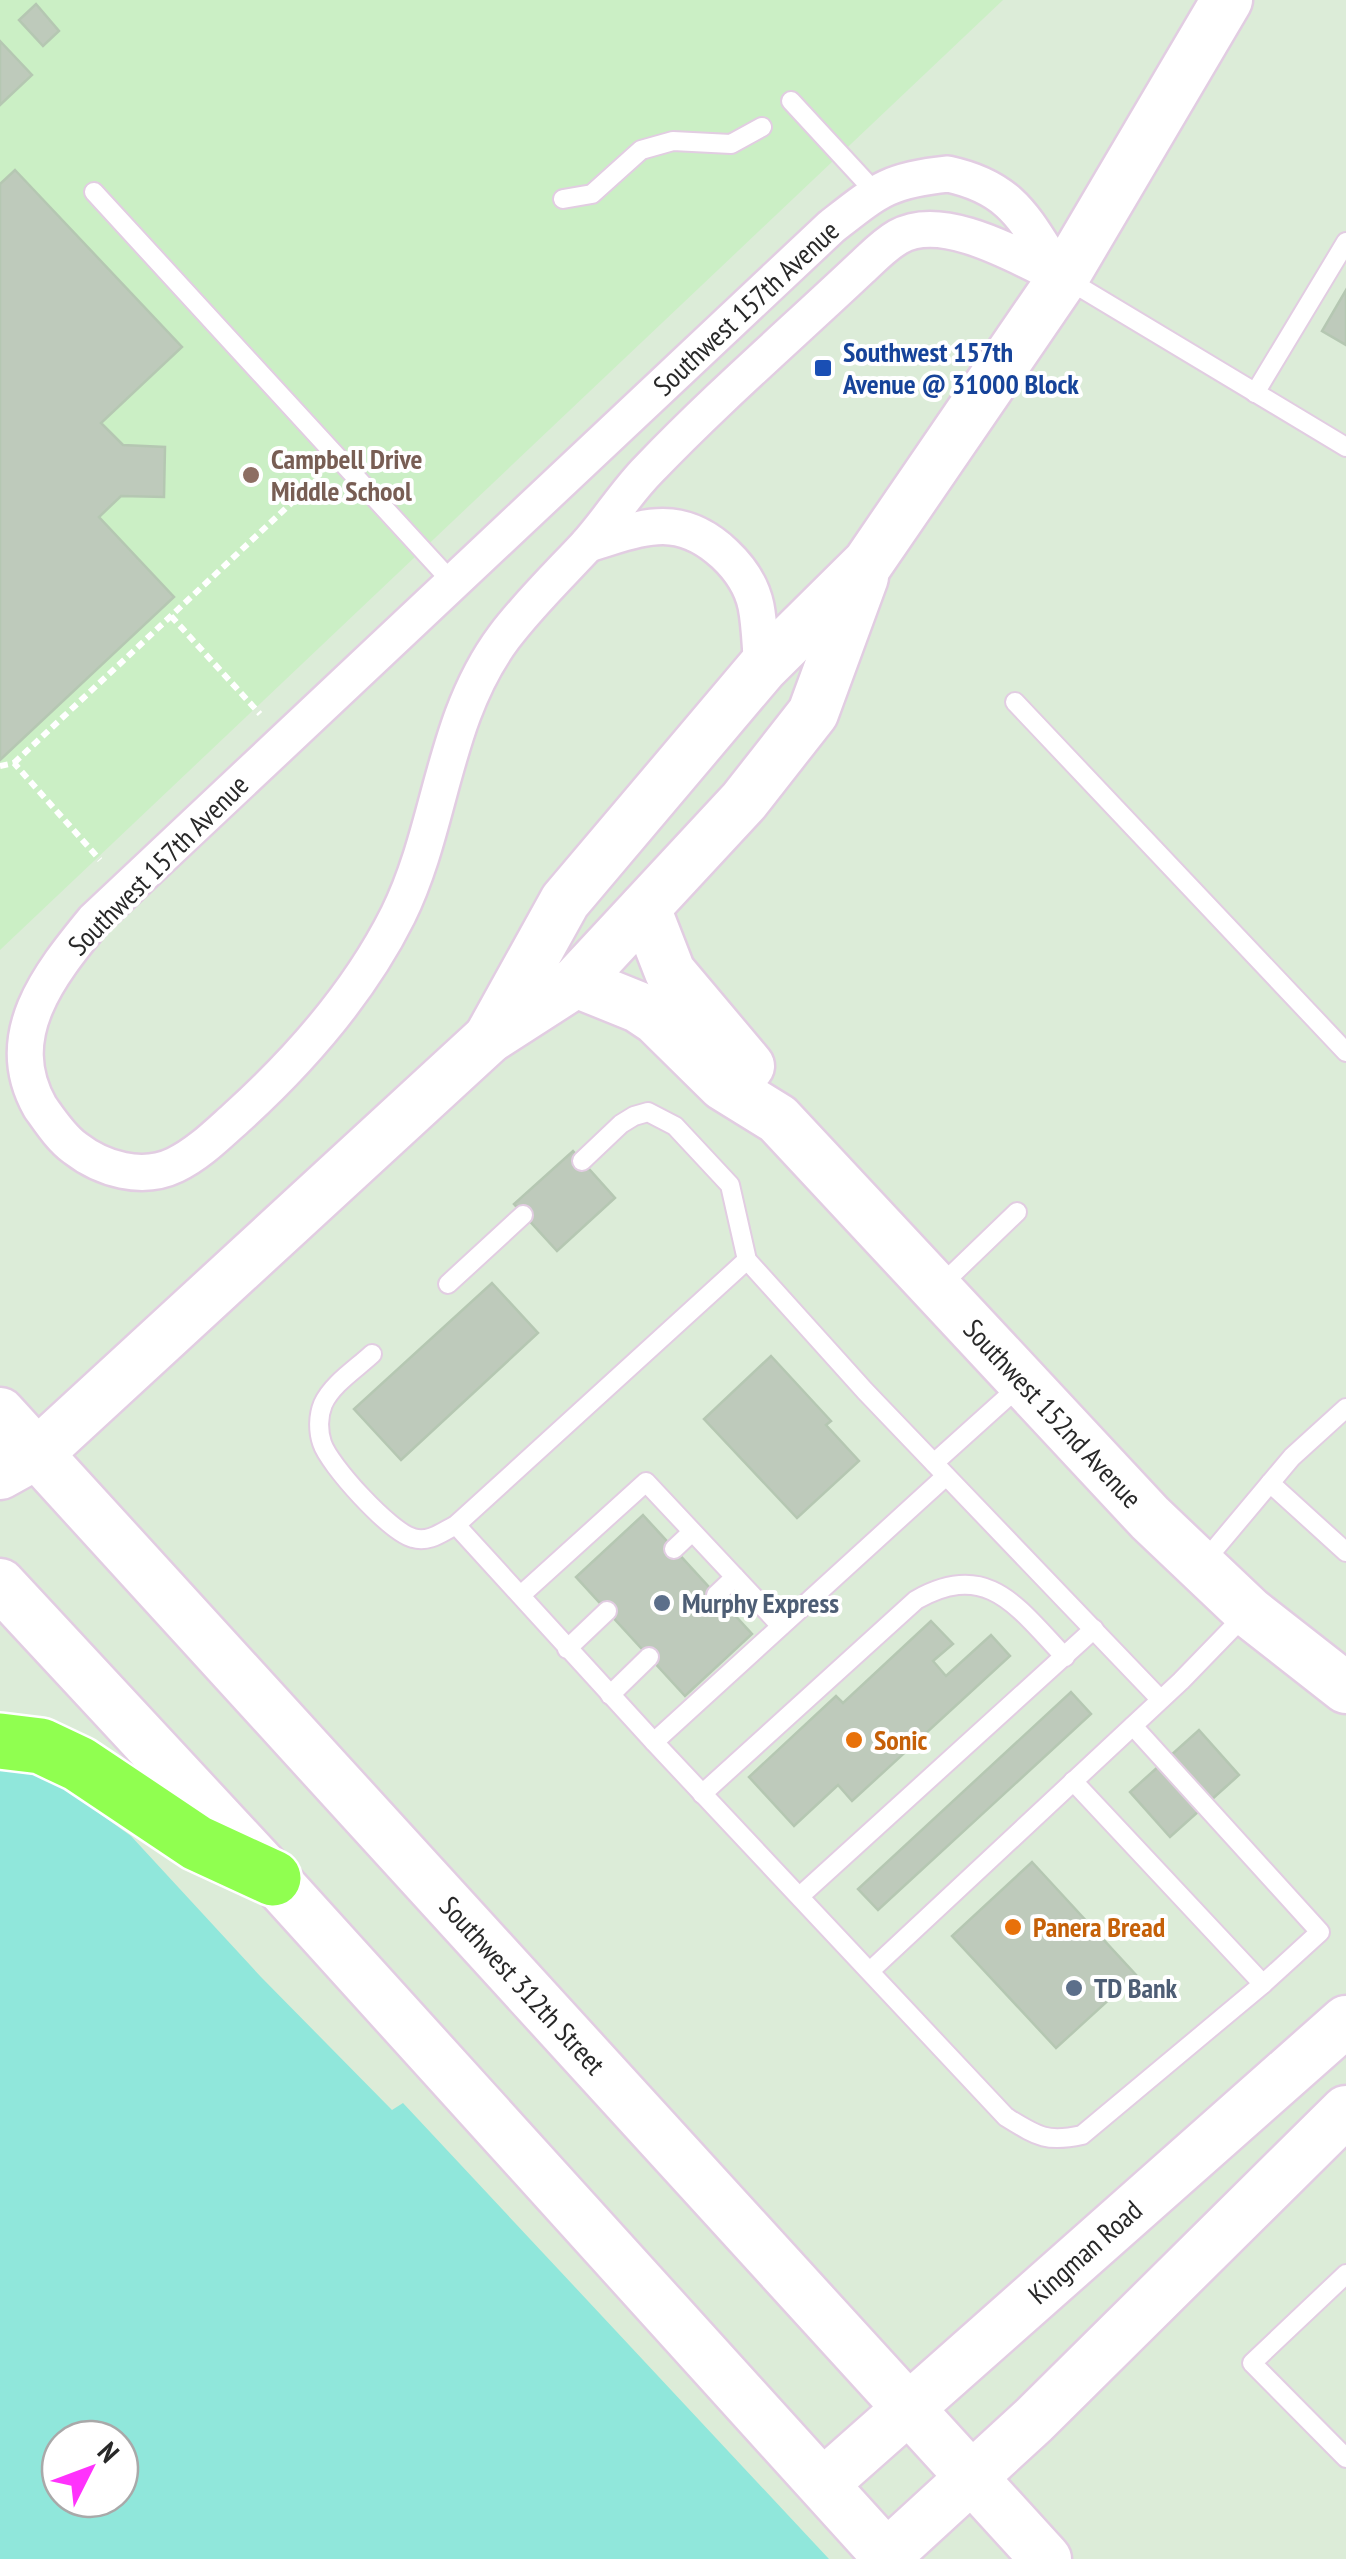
<svg xmlns="http://www.w3.org/2000/svg" width="1346" height="2559" viewBox="0 0 1346 2559" font-family="'PT Sans Narrow',sans-serif">
	<rect width="100%" height="100%" fill="#dcecd8"/>
	<!-- education -->
	<polygon fill="#cbefc5" points="0,0 1003,0 0,950"/>
	<!-- green -->
	<path fill="#90e7db" fill-rule="evenodd" d="M0 1766 17 1767 92 1791V1808L131 1836 261 1977 392 2110 403 2103 829 2559H0ZM60 2439H120V2499H60Z"/>
	<!-- building -->
	<g fill="#becabb" stroke="#b5c7b2" stroke-width="2.5">
		<polygon points="36,4 59,31 43,46 19,20"/>
		<polygon points="0,41 32,75 0,105"/>
		<polygon points="15,170 182,347 101,423 123,445 165,447 164,497 121,496 99,517 174,597 0,760 0,184"/>
		<polygon points="1346,290 1346,345 1322,331"/>
		<polygon points="573,1151 615,1198 557,1251 514,1204"/>
		<polygon points="492,1283 538,1333 401,1460 354,1409"/>
		<polygon points="771,1356 831,1421 826,1425 859,1461 797,1518 704,1419"/>
		<polygon points="643,1515 752,1634 685,1696 576,1577"/>
		<polygon points="931,1621 953,1644 933,1661 946,1676 991,1635 1010,1656 852,1801 838,1785 794,1826 749,1777 836,1696 843,1703"/>
		<polygon points="1071,1692 1091,1714 878,1910 858,1889"/>
		<polygon points="1199,1730 1239,1775 1170,1837 1130,1792"/>
		<polygon points="1032,1862 1136,1975 1056,2048 952,1936"/>
	</g>
	<g fill="none" stroke-linecap="round" stroke-linejoin="round">
		<defs>
			<g id="lane">
				<polyline points="791,101 875,192"/>
				<polyline points="94,192 453,583"/>
				<polyline points="563,199 592,194 641,150 673,141 731,144 762,127"/>
				<polyline points="1068,280 1346,447"/>
				<polyline points="1255,393 1346,242"/>
				<polyline points="1015,702 1346,1052"/>
				<polyline points="582,1161 621,1124 634,1116 648,1112 675,1126 730,1185 747,1260 865,1391 1160,1699"/>
				<polyline points="448,1284 523,1215"/>
				<polyline points="938,1288 1017,1212"/>
				<path d="M372 1354C356 1369 332 1384 323 1404 318 1416 318 1431 322 1443 329 1465 390 1532 413 1538 429 1543 442 1532 456 1525L747 1260"/>
				<polyline points="934,1463 1023,1383"/>
				<polyline points="1270,1483 1346,1552"/>
				<path d="M456 1525 654 1742 1006 2117C1037 2136 1046 2143 1082 2135L1263 1984 1073 1781"/>
				<polyline points="674,1549 692,1532"/>
				<polyline points="1203,1563 1292,1457 1346,1408"/>
				<polyline points="521,1595 646,1482 781,1626"/>
				<polyline points="716,1595 735,1577"/>
				<polyline points="567,1649 607,1611"/>
				<polyline points="610,1695 649,1657"/>
				<polyline points="1133,1726 1320,1932 1263,1984"/>
				<polyline points="654,1742 946,1476"/>
				<path d="M702 1794 916 1600C988 1559 1018 1608 1065 1657"/>
				<polyline points="800,1896 1094,1629"/>
				<polyline points="870,1971 1181,1681 1246,1614"/>
				<polyline points="1346,2274 1252,2363 1346,2458"/>
			</g>
			<g id="street">
				<path d="M948 174C1017 189 1026 224 1063 278 1020 258 944 211 898 237 884 245 872 258 861 268 790 335 716 399 649 469 626 492 608 522 586 546 558 576 529 604 504 637 442 720 442 826 398 915 359 993 300 1060 236 1118 217 1135 198 1154 175 1165 142 1181 102 1169 75 1148 61 1138 50 1121 40 1107 0 1036 49 975 94 920L831 227C877 191 888 180 948 174Z"/>
				<path d="M588 544C613 537 644 524 671 527 709 531 748 569 756 606 760 626 760 648 762 668"/>
			</g>
			<g id="secondary">
				<polyline points="645,908 670,972 749,1066"/>
				<path id="s1" d="M576 982 638 1007 656 1019 723 1085 778 1119 1150 1518 1249 1612 1346 1688"/>
				<polyline points="489,1038 565,901 762,668 868,563 1063,278 1227,0"/>
				<path id="s2" d="M0 1413 1046 2559"/>
				<polyline points="0,1474 38,1453 489,1038 576,982 744,801 813,713 863,577"/>
				<polyline points="0,1584 273,1878 890,2559"/>
				<path id="s3" d="M823 2484 1346 2021"/>
				<polyline points="887,2555 1034,2420 1346,2111"/>
			</g>
			<polyline id="highway" points="0,1741 41,1746 79,1764 197,1843 273,1878"/>
		</defs>
		<!-- lane casing -->
		<use href="#lane" stroke="#e2cde2" stroke-width="22"/>
		<!-- street casing -->
		<use href="#street" stroke="#e2cde2" stroke-width="40"/>
		<!-- secondary casing -->
		<use href="#secondary" stroke="#e2cde2" stroke-width="55"/>
		<!-- highway casing -->
		<use href="#highway" stroke="#fff" stroke-width="60"/>
		<!-- path -->
		<g stroke="#fff" stroke-width="6" stroke-dasharray="8 5" stroke-linecap="butt">
			<polyline points="171,616 260,714"/>
			<polyline points="14,763 316,480"/>
			<polyline points="0,766 14,763 100,860"/>
		</g>
		<!-- lane -->
		<use href="#lane" stroke="#fff" stroke-width="18"/>
		<!-- street -->
		<use href="#street" stroke="#fff" stroke-width="35"/>
		<!-- secondary -->
		<use href="#secondary" stroke="#fff" stroke-width="50"/>
		<!-- highway -->
		<use href="#highway" stroke="#90ff50" stroke-width="55"/>
	</g>
	<!-- markers -->
	<rect fill="#1a4fb4" stroke="#fff" stroke-width="4" x="813" y="358" width="20" height="20" rx="5"/>
	<circle fill="#8d6e63" stroke="#fff" stroke-width="4" cx="251" cy="475" r="10"/>
	<g fill="#5c6f8a" stroke="#fff" stroke-width="4">
		<circle cx="662" cy="1603" r="10"/>
		<circle cx="1074" cy="1988" r="10"/>
	</g>
	<g fill="#e8710a" stroke="#fff" stroke-width="4">
		<circle cx="854" cy="1740" r="10"/>
		<circle cx="1013" cy="1927" r="10"/>
	</g>
	<g text-anchor="middle" stroke-width="8" stroke-linejoin="round" paint-order="stroke">
		<!-- street labels -->
		<g font-size="28" fill="#282828" stroke="#fff">
			<text transform="translate(746 308) rotate(-43)" y="10">Southwest 157th Avenue</text>
			<text transform="translate(158 865) rotate(-45)" y="10">Southwest 157th Avenue</text>
			<text dy="10" stroke="none"><textPath href="#s1" startOffset="650">Southwest 152nd Avenue</textPath></text>
			<text dy="10" stroke="none"><textPath href="#s2" startOffset="775">Southwest 312th Street</textPath></text>
			<text dy="10" stroke="none"><textPath href="#s3" startOffset="350">Kingman Road</textPath></text>
		</g>
		<!-- transit labels -->
		<g font-size="28" font-weight="bold" fill="#164399" stroke="#fff" text-anchor="start">
			<text x="843" y="362">Southwest 157th<tspan x="843" dy="32">Avenue @ 31000 Block</tspan></text>
		</g>
		<!-- education labels -->
		<g font-size="28" font-weight="bold" fill="#785e54" stroke="#fff" text-anchor="start">
			<text x="271" y="469">Campbell Drive<tspan x="271" dy="32">Middle School</tspan></text>
		</g>
		<!-- service labels -->
		<g font-size="28" font-weight="bold" fill="#4e5e75" stroke="#fff" text-anchor="start">
			<text x="682" y="1613">Murphy Express</text>
			<text x="1094" y="1998">TD Bank</text>
		</g>
		<!-- food labels -->
		<g font-size="28" font-weight="bold" fill="#c56008" stroke="#fff" text-anchor="start">
			<text x="874" y="1750">Sonic</text>
			<text x="1033" y="1937">Panera Bread</text>
		</g>
	</g>
	<!-- north arrow -->
	<g transform="translate(90 2469) rotate(48)"><circle r="48" fill="#ffffff" stroke="#a9a9a9" stroke-width="2.5"/>
	<path d="M0-8L18 38L0 25L-18 38Z" fill="#ff32fc"/>
	<text y="-15" font-size="28" font-weight="bold" text-anchor="middle" fill="#282828">N</text>
	</g>
</svg>
